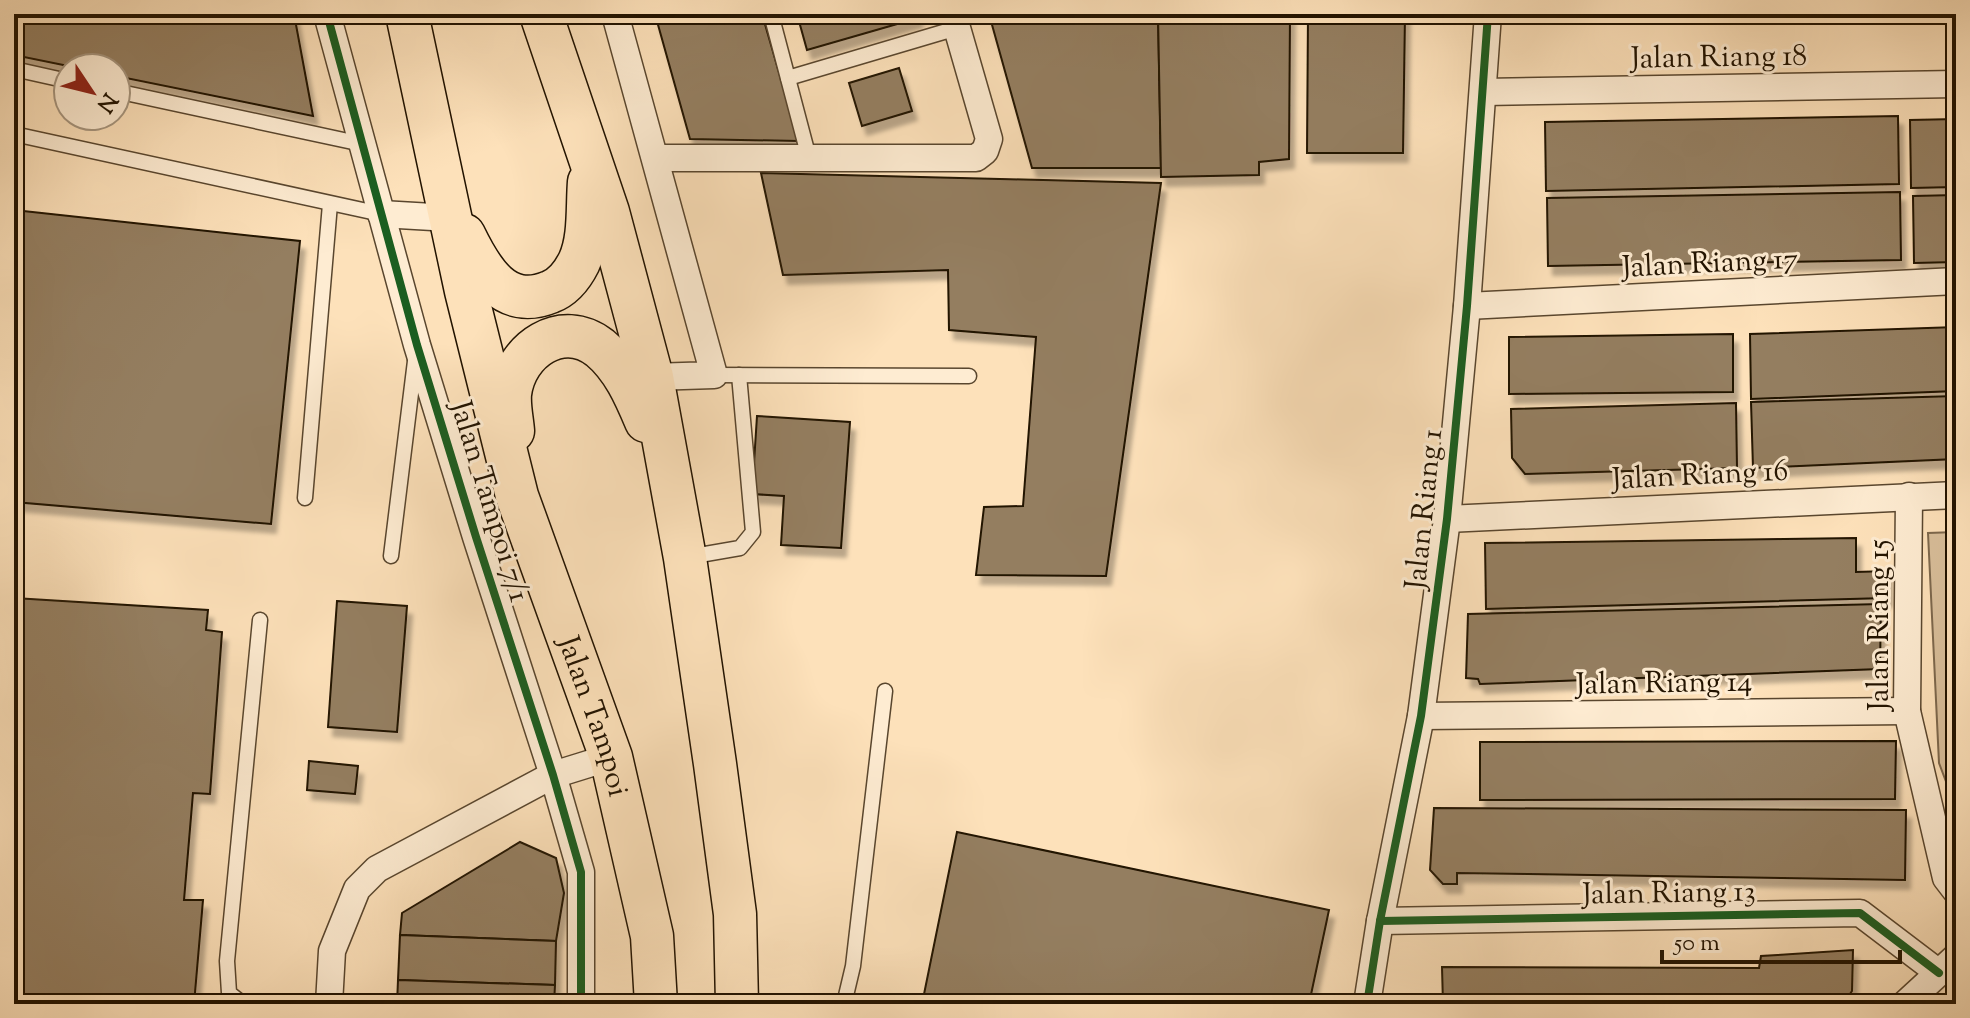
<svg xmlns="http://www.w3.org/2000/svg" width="1970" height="1018" viewBox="0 0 1970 1018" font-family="'Sorts Mill Goudy',serif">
	<defs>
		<filter id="shadow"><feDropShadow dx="5" dy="9" stdDeviation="2" flood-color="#0004"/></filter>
	</defs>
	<rect width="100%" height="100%" fill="#fde1ba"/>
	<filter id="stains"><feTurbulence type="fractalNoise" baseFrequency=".0025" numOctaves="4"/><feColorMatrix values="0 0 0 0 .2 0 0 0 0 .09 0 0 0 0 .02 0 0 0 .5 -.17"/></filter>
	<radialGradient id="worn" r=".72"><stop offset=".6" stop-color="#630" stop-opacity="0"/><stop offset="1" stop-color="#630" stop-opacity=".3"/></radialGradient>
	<!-- green -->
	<polygon fill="#d8be9a" stroke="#7d684d" stroke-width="2" points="1956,532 1956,808 1939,763 1928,533"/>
	<!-- building -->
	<g fill="#947e61" stroke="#221300" stroke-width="2" filter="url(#shadow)">
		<polygon points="14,14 294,14 313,116 116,76 116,68 78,68 14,55"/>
		<polygon points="655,14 762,14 799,141 690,139"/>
		<polygon points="797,14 917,14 918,18 807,50"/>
		<polygon points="989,14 1158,14 1161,168 1032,168"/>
		<polygon points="1158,14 1290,14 1289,159 1259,162 1259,175 1161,177"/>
		<polygon points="1308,14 1405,14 1403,153 1307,153"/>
		<polygon points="899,68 912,111 862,126 849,83"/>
		<polygon points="1898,116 1899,184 1546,191 1545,122"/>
		<polygon points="1956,119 1956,187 1911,188 1910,120"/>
		<polygon points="761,173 1161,183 1106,576 976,575 984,507 1023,506 1036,337 949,330 948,270 783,275"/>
		<polygon points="1900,192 1901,260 1548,266 1547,198"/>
		<polygon points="1956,195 1956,262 1914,263 1913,196"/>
		<polygon points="14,210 300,241 271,524 14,502"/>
		<polygon points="1956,327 1956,391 1751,399 1750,334"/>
		<polygon points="1733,334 1733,392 1509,394 1509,337"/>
		<polygon points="1956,396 1956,459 1753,468 1751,402"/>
		<polygon points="1736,403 1737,468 1525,474 1512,458 1511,409"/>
		<polygon points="757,416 850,422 841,548 781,545 784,496 752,494"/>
		<polygon points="1856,538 1856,572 1887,571 1887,598 1486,609 1485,543"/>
		<polygon points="14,598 208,610 206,630 222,632 210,794 193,793 184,900 203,900 194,1004 14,1004"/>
		<polygon points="337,601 407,606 397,732 328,727"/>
		<polygon points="1881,604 1880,669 1480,684 1478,679 1466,678 1468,614"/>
		<polygon points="1896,741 1895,799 1480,800 1480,742"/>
		<polygon points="309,761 358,766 355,794 307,790"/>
		<polygon points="1434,808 1906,810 1905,880 1457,873 1457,884 1443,884 1430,870"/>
		<polygon points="957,832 1329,910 1309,1004 922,1004"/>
		<polygon points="520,842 556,858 564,893 556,941 400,935 402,913"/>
		<polygon points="400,935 556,941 555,985 398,980"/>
		<polygon points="1853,950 1852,991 1843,1004 1443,1004 1442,967 1759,968 1761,956"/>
		<polygon points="398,980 555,985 554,1004 397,1004"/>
	</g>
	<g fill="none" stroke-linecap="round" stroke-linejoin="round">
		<defs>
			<g id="lane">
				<polyline points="771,14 809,158"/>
				<polyline points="14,69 68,81"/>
				<polyline points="788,78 957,28"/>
				<polyline points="116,91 362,144"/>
				<polyline points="14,134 381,214"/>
				<polyline points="714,375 969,376"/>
				<polyline points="305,498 330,204"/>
				<polyline points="391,556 415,361"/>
				<polyline points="688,557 740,548 753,532 739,375"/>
				<polyline points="243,1004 229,993 227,961 260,620"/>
				<polyline points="844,1004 853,966 885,691"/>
			</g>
			<g id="street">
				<polyline points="327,14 417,345 476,537 553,775 581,872 581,1004"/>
				<polyline points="615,14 714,375 652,377"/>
				<polyline points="1484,92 1956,84"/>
				<polyline points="656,158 976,158 985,151 989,139 953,14"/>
				<polyline points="381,214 450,218"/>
				<polyline points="1467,306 1956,281"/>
				<polyline points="1909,496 1907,711 1946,878 1956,891"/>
				<polyline points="1447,519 1956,495"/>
				<polyline points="1421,716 1907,711"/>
				<polyline points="1380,921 1860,913 1939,973"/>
				<polyline points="329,1004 332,951 357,889 377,869 553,775 611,757"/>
				<polyline points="1367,1004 1380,921 1421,716 1447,519 1467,306 1488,14"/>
				<polyline points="1905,1004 1956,957"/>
			</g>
			<g id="primary">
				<path id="s1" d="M407 14 466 291 517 496 611 757 652 936 656 1004"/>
				<polyline points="541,14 608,212 652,377 685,558 715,764 735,914 737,1004"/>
				<path d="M464 235C481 270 504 311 550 292 563 287 573 274 579 262 590 238 587 207 589 182"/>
				<path d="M513 431C512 419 509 406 510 394 515 350 562 318 600 348 623 367 635 395 646 421"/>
			</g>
		</defs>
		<!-- lane casing -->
		<use href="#lane" stroke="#59462e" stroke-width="17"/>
		<!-- street casing -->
		<use href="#street" stroke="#59462e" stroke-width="29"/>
		<!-- primary casing -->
		<use href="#primary" stroke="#221300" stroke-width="45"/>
		<!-- lane -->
		<use href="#lane" stroke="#feecd2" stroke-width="14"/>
		<!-- street -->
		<use href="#street" stroke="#feecd2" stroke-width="26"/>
		<!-- primary -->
		<use href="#primary" stroke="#fde1ba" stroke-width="42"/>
		<defs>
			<g id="cycleway">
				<polyline points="327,14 417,345 476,537 553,775 581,872 581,1004"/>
				<polyline points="1380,921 1860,913 1939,973"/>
				<polyline points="1367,1004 1380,921 1421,716 1447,519 1467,306 1488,14"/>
			</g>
		</defs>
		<!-- cycleway casing -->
		<use href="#cycleway" stroke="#feecd2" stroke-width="13"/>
		<!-- cycleway -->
		<use href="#cycleway" stroke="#1b5e20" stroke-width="8"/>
	</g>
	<g text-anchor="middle" stroke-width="6" stroke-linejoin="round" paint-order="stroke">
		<!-- street labels -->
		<g font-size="30" fill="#221300" stroke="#feecd2">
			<text transform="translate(1719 56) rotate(-1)" y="10">Jalan Riang 18</text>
			<text transform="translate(1710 262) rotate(-3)" y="10">Jalan Riang 17</text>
			<text transform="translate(1700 474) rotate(-3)" y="10">Jalan Riang 16</text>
			<text transform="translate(491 501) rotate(73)" y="10">Jalan Tampoi 7/1</text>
			<text transform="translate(1423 509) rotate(-84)" y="10">Jalan Riang 1</text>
			<text transform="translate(1878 625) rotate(-90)" y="10">Jalan Riang 15</text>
			<text transform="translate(1664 682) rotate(-1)" y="10">Jalan Riang 14</text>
			<text dy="10" stroke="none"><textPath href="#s1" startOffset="728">Jalan Tampoi</textPath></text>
			<text transform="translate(1669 892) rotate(-1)" y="10">Jalan Riang 13</text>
		</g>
	</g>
	<!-- margin -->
	<rect width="1970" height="1018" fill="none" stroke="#fde1ba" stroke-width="48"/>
	<rect x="16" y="16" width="1938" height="986" fill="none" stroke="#221300" stroke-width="4"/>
	<rect x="24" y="24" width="1922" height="970" fill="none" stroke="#221300" stroke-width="2"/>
	<!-- north arrow -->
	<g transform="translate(92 92) rotate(125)"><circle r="38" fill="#feecd2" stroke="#a6957e" stroke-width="2"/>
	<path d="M0-6L14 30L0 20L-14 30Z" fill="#8f2418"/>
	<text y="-12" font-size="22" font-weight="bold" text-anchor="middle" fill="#221300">N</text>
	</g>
	<!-- scale -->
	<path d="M1662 950v12h238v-12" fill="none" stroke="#221300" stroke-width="4"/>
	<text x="1674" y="950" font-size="24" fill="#221300" stroke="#feecd2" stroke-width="6" paint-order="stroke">50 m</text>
	<rect width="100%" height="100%" filter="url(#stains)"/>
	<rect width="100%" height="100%" fill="url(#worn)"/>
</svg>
